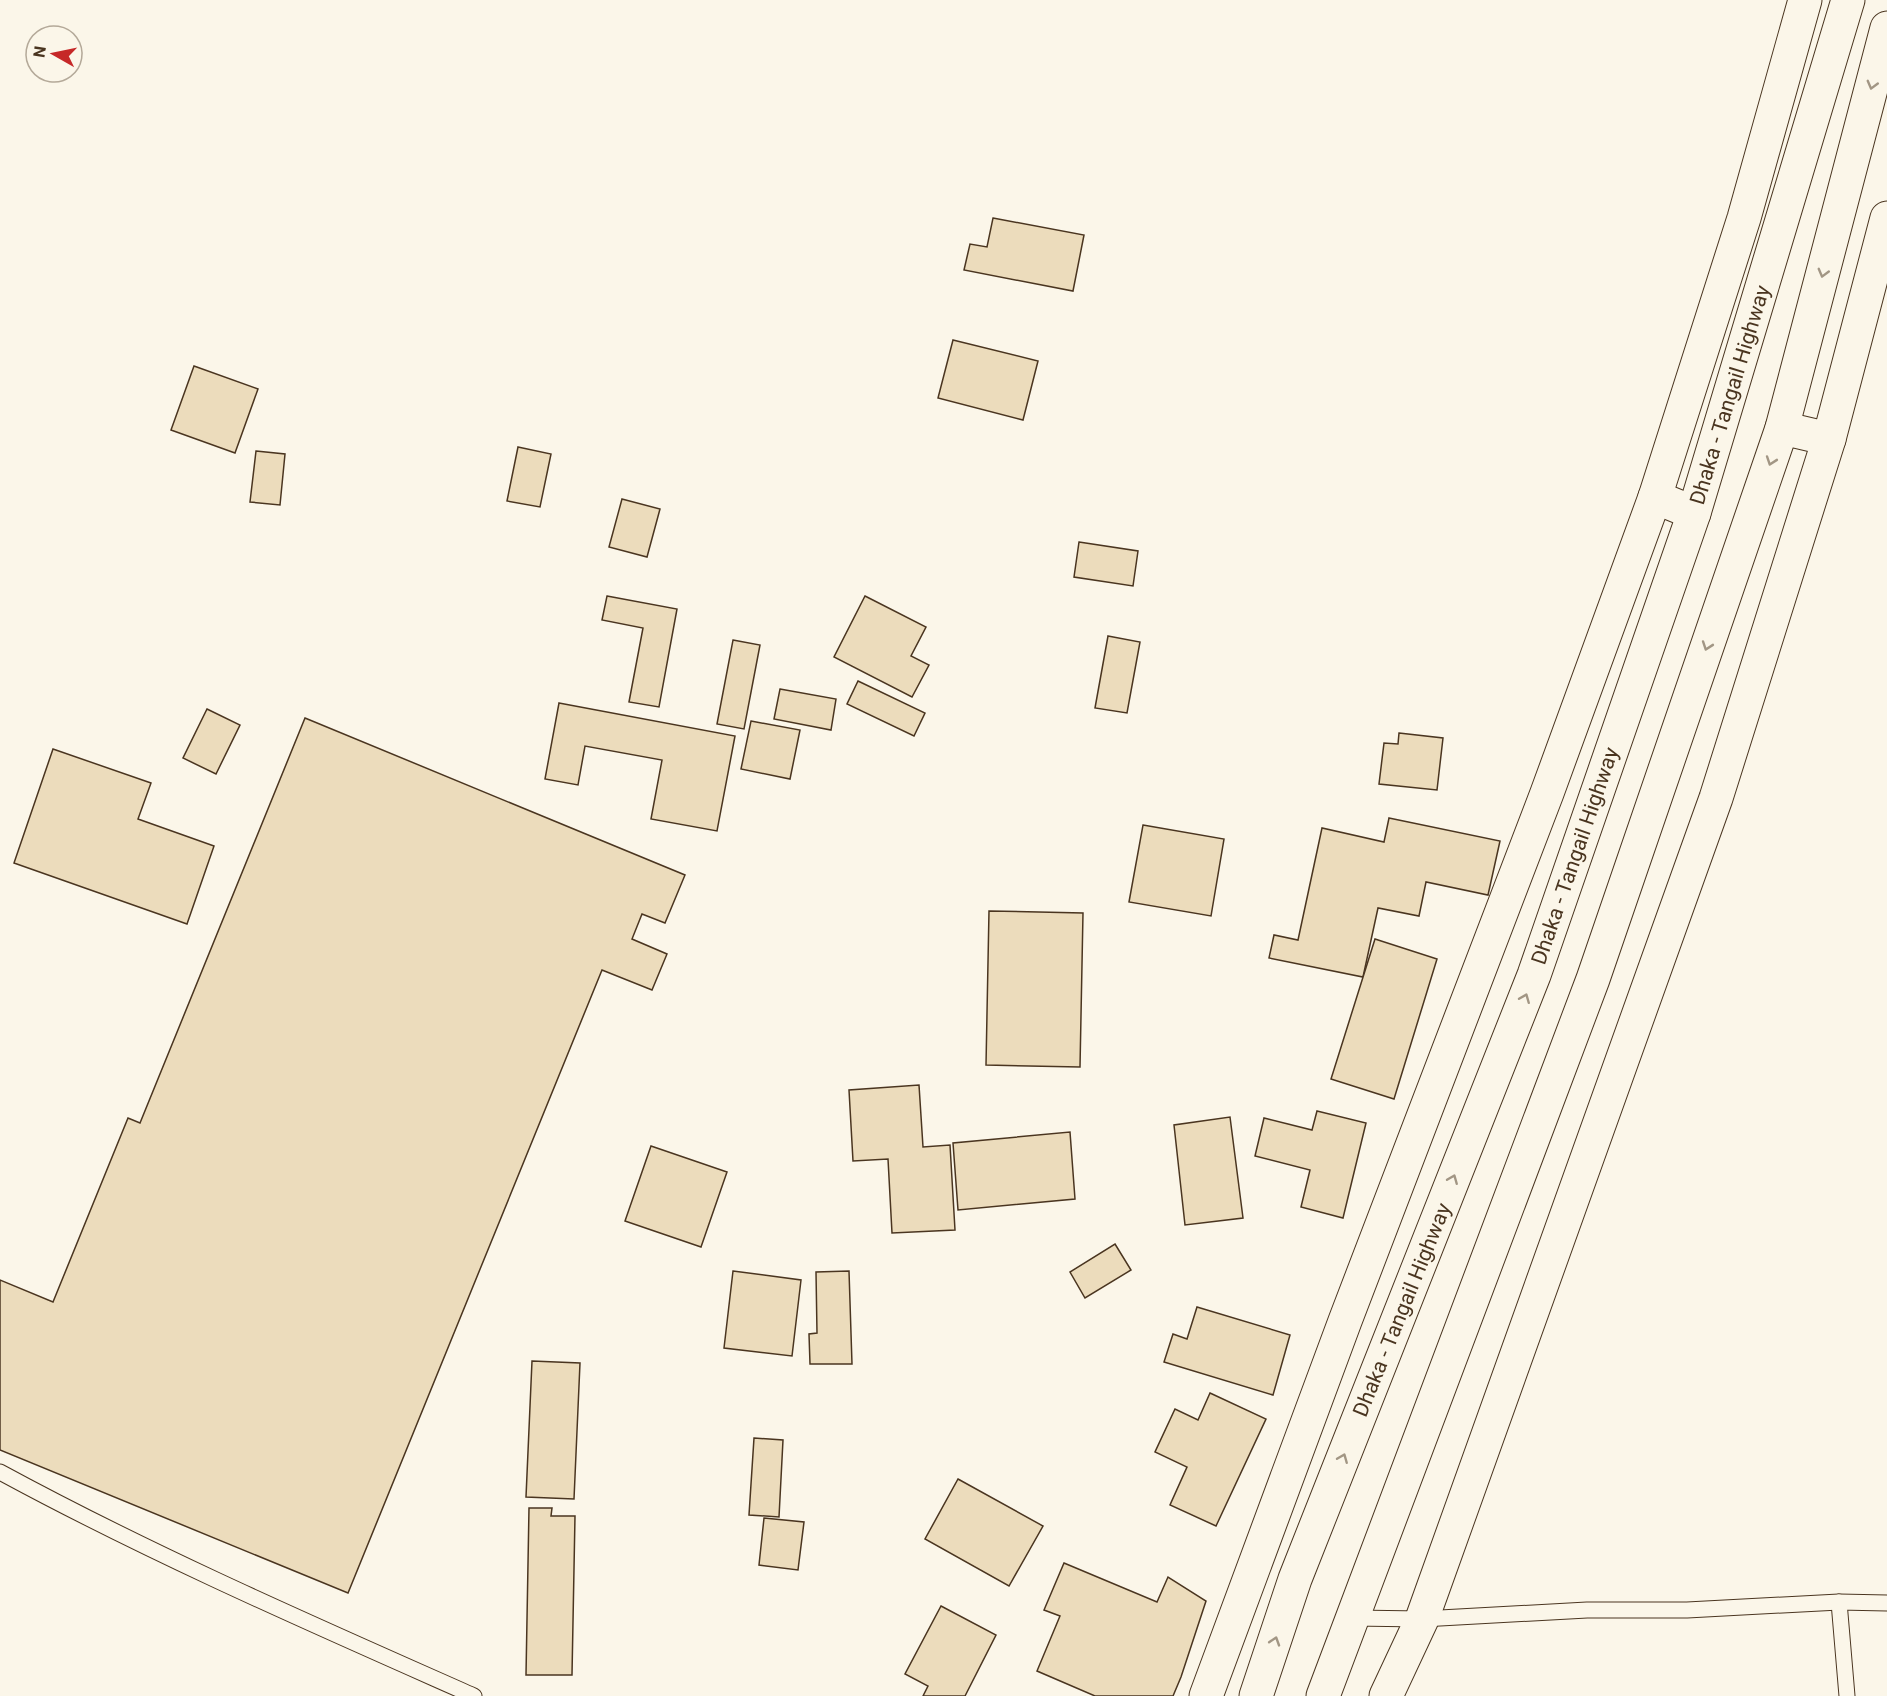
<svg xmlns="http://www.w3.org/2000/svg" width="1887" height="1696" viewBox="0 0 1887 1696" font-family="Roboto,sans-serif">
	<rect width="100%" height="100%" fill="#fbf6e9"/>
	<!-- building -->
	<g fill="#ecdcbc" stroke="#4a3520" stroke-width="1.5">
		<polygon points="993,218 1084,235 1073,291 964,270 970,244 987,247"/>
		<polygon points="953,340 1038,361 1023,420 938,398"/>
		<polygon points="194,366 258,389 235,453 171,430"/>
		<polygon points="518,447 551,454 540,507 507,501"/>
		<polygon points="256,451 285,454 280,505 250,502"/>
		<polygon points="622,499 660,509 647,557 609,547"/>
		<polygon points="1079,542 1138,551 1133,586 1074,577"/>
		<polygon points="607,596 677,609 659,707 629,702 643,628 602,620"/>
		<polygon points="865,596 926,627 911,656 929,665 912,697 834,657"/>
		<polygon points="1108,636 1140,642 1127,713 1095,708"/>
		<polygon points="733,640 760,645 744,729 717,724"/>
		<polygon points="858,681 925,713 914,736 847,704"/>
		<polygon points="780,689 836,699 831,730 774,719"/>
		<polygon points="559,703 735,736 717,831 651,819 662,760 585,746 578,785 545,779"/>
		<polygon points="207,709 240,725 216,774 183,758"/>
		<polygon points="305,718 685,875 665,923 642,914 632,939 667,954 652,990 602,970 348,1593 0,1450 0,1280 53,1302 128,1118 140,1123"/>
		<polygon points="751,721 800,730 790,779 741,769"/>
		<polygon points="1399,733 1443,738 1437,790 1379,784 1384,743 1398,744"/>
		<polygon points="53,749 151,783 138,819 214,846 187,924 14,863"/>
		<polygon points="1389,818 1500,841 1488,895 1426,882 1419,916 1378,908 1363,977 1269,958 1274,935 1298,940 1322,828 1384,842"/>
		<polygon points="1143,825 1224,839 1211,916 1129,902"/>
		<polygon points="989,911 1083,913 1080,1067 986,1065"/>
		<polygon points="1375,939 1437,959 1394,1099 1331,1079"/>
		<polygon points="919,1085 923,1147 950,1145 955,1230 892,1233 888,1159 853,1161 849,1090"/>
		<polygon points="1317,1111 1366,1123 1343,1218 1301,1207 1310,1170 1255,1156 1264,1118 1312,1130"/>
		<polygon points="1230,1117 1243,1218 1185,1225 1174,1125"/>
		<polygon points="1070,1132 1075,1199 958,1210 953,1143"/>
		<polygon points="651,1146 727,1172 701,1247 625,1221"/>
		<polygon points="1115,1244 1131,1270 1085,1298 1070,1272"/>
		<polygon points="733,1271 801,1280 792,1356 724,1348"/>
		<polygon points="849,1271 852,1364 810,1364 809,1334 817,1333 816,1272"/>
		<polygon points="1197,1307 1290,1335 1273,1395 1164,1362 1173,1334 1187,1339"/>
		<polygon points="532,1361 580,1363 574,1499 526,1497"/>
		<polygon points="1210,1393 1266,1419 1216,1526 1170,1505 1187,1467 1155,1452 1175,1409 1198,1420"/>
		<polygon points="754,1438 783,1440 779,1517 749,1515"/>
		<polygon points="958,1479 1043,1526 1009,1586 925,1539"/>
		<polygon points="529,1508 552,1508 551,1516 575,1516 572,1675 526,1675"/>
		<polygon points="764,1518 804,1522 798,1570 759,1565"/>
		<polygon points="1064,1563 1157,1602 1168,1577 1206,1601 1181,1677 1173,1696 1095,1696 1037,1671 1060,1616 1044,1610"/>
		<polygon points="941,1606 996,1635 965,1696 923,1696 928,1686 905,1674"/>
	</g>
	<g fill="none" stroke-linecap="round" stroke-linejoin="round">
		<defs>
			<g id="service">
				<path d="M0 1472C153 1555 314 1625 474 1696"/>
				<polyline points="1839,1602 1847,1696"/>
				<polyline points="1353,1618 1422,1619 1587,1610 1687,1610 1839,1602 1887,1603"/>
			</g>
			<g id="secondary">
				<polyline points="1206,1696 1345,1321 1547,793 1655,497 1744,218 1805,0"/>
				<polyline points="1386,1696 1422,1619 1716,798 1829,439 1887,218"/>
			</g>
			<g id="trunk">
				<polyline points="1782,428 1829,439"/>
				<polyline points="1655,497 1694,513"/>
				<polyline points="1256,1696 1295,1579 1534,975 1694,513 1848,0"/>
				<polyline points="1323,1696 1593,979 1782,428 1887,28"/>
			</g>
		</defs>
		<!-- service casing -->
		<use href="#service" stroke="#4a3520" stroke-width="17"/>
		<!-- secondary casing -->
		<use href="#secondary" stroke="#4a3520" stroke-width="35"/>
		<!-- trunk casing -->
		<use href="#trunk" stroke="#4a3520" stroke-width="35"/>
		<!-- service -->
		<use href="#service" stroke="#fbf6e9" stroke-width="15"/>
		<!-- secondary -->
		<use href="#secondary" stroke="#fbf6e9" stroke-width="33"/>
		<!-- trunk -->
		<use href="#trunk" stroke="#fbf6e9" stroke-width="33"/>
	</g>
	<!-- one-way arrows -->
	<defs><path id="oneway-chevron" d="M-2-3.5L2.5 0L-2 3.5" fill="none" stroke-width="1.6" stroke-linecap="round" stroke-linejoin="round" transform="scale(1.5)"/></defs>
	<g stroke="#a29684">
		<use href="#oneway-chevron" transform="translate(1872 85) rotate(105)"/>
		<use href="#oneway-chevron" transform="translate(1823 273) rotate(105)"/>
		<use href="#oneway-chevron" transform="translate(1771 461) rotate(109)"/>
		<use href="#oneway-chevron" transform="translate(1707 646) rotate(109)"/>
		<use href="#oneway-chevron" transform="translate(1525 998) rotate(-68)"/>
		<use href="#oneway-chevron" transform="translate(1453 1179) rotate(-68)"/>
		<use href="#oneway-chevron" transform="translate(1343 1458) rotate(-68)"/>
		<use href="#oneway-chevron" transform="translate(1275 1641) rotate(-72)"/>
	</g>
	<g text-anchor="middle" stroke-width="4.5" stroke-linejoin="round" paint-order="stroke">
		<!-- street labels -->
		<g font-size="21" fill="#4a3520" stroke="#fbf6e9">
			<text transform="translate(1730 395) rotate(-73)" y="7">Dhaka - Tangail Highway</text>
			<text transform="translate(1575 856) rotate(-71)" y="7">Dhaka - Tangail Highway</text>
			<text transform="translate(1402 1310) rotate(-68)" y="7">Dhaka - Tangail Highway</text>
		</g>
	</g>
	<!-- north arrow -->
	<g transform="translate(54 54) rotate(279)"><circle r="28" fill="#fbf6e9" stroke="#b4a999" stroke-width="1.5"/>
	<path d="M0-4.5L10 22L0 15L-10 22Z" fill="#c62828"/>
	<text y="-9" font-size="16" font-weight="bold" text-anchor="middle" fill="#4a3520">N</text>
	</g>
</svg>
